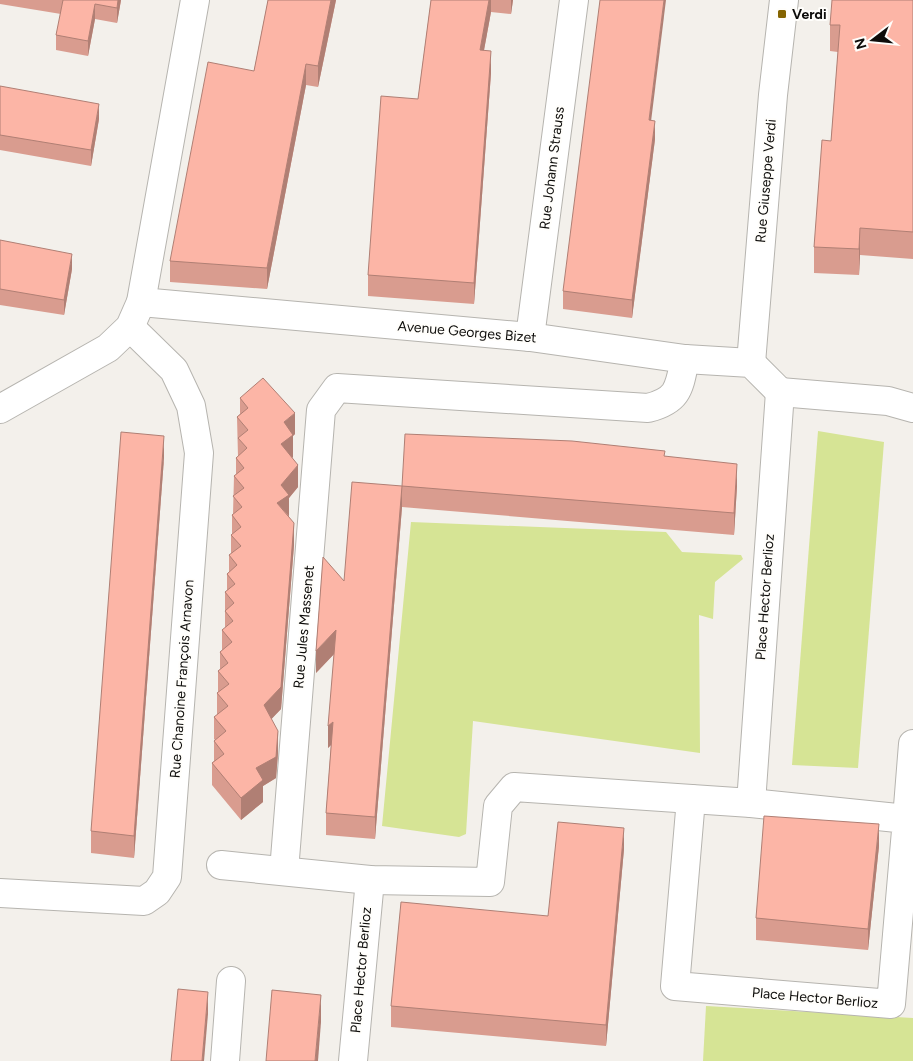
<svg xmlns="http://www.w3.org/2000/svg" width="913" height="1061" font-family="Figtree,sans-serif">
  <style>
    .green { fill: #d6e495 }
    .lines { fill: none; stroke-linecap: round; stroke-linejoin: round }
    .minor-casing { stroke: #b6b4af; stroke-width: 30 }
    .minor { stroke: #fff; stroke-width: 28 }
    .wall { fill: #d99c8f }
    .shaded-wall { fill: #b07f74 }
    .building { fill: #fcb5a6; stroke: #b07f74 }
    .poi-dot { fill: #856400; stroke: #fffefb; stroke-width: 2 }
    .labels { text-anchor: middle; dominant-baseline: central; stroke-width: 4; stroke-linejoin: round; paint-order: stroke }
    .poi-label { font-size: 14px; font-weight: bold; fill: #0e0d0b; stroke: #fffefb; text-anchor: start }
    .street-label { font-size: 14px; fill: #0e0d0b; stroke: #fffefb }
  </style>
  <rect width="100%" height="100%" fill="#f3f0eb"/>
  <g class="green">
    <polygon points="818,431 884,442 858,768 792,765"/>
    <polygon points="411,522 666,532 682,552 741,555 743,559 715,582 713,619 699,615 700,753 473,721 466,834 459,837 382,826"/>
    <polygon points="706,1006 913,1018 913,1061 703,1061"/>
  </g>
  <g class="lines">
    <defs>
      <g id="minor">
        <polyline points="141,302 530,337 685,359 751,363 780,392"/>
        <polyline points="530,337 574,0"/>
        <polyline points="751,363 773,95 784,0"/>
        <polyline points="780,392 888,401 913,408"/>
        <polyline points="0,409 108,348 130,327 141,302 195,0"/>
        <polyline points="691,799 675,986 891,1004 907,819 751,803"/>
        <polyline points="907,819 913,744"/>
        <polyline points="221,865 370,880 490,882 498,806 514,787 751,803 780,392"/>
        <path d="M 284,871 L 321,410 L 337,388 L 648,408 C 679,400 679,388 685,359"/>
        <polyline points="0,893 144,901 157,892 167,877 199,453 191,406 174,370 130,327"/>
        <polyline points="225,1061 231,981"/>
        <polyline points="353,1061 370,880"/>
      </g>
    </defs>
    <use href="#minor" class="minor-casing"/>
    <use href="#minor" class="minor"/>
  </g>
  <g class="wall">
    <polygon points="0,0 121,0 117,23 95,19 88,56 56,50 56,35 61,14 0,4"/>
    <polygon points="268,0 336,0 318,87 306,85 267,289 170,282 170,261 254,71"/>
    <polygon points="431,0 513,0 511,14 491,12 484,50 491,73 474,304 368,296 368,275 418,99"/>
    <polygon points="913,0 913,259 860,255 859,275 814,273 814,247 831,141 838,52 830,51 830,25"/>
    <polygon points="0,86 99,119 91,166 0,150"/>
    <polygon points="651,121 655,139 632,318 563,309 563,291"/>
    <polygon points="0,240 72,269 64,315 0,305"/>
    <polygon points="240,398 295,434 293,436 293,457 292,458 298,487 289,498 289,517 294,545 281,709 271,719 278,753 276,778 263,786 263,802 241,820 212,785 212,763 214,761 214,741 215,740 214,739 214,717 217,715 217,693 218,692 218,671 220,670 220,652 222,650 222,630 225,628 225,592 227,591 227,574 229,572 229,555 231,554 231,535 232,534 232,515 233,514 234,476 236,475 236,458 238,457 237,417 240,414"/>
    <polygon points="665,456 737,486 734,535 402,507 375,839 326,835 326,813 331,745 328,748 334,654 316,673 344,581 402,486"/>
    <polygon points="164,458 134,858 91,853 91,831"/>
    <polygon points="879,846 868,950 756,940 756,918"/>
    <polygon points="624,849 606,1046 391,1027 391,1006 548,916"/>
  </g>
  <g class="shaded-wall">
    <polygon points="118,0 121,0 117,23 117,8"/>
    <polygon points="331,0 336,0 318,87 318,66"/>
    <polygon points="489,0 491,0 491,12 480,72 480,50"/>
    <polygon points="511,0 513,0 511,14"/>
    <polygon points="664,0 666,0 649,138 649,120"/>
    <polygon points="95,4 95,19 88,56 88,41"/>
    <polygon points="491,51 491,73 474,304 474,283"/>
    <polygon points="306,64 306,85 267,289 267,268"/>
    <polygon points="99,104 99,119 91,166 91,150"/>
    <polygon points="655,121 655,139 632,318 632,300"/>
    <polygon points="860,228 860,255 859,275 859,249"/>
    <polygon points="72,254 72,269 64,315 64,300"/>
    <polygon points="295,413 295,434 293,436 293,457 281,466 281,444 284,422"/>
    <polygon points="164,436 164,458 134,858 134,836"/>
    <polygon points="737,464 737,486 734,535 734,513"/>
    <polygon points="298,465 298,487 289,498 289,516 277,503 281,485"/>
    <polygon points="402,486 402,507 375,839 375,817"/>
    <polygon points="294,523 294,545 281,709 264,727 264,705"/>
    <polygon points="336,630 336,652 316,673 316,651"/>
    <polygon points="333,722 333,743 328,748 328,726"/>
    <polygon points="278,731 278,753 276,778 263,786 263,802 241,820 241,798 256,768"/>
    <polygon points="879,824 879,846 868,950 868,929"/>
    <polygon points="624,828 624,849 606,1046 606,1025"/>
    <polygon points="208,992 208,1014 204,1061 202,1061"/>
    <polygon points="321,995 321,1022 318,1061 315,1061"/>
  </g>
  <g class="building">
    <polygon points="63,0 118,0 117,8 95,4 88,41 56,35"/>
    <polygon points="268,0 331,0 318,66 306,64 267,268 170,261 208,62 254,71"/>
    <polygon points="431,0 489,0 480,50 491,51 474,283 368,275 381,96 418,99"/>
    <polygon points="600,0 664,0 649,120 655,121 632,300 563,291"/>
    <polygon points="832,0 913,0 913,232 860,228 859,249 814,247 822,140 831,141 840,25 830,25"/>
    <polygon points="0,86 99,104 91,150 0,135"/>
    <polygon points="0,240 72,254 64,300 0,289"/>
    <polygon points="263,378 295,413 284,422 293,435 281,444 298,465 281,485 289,495 277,503 294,523 281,687 264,705 278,731 276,757 256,768 263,780 241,798 212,763 224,754 214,741 226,731 214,717 228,706 217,693 229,684 218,671 228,663 220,652 232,642 222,630 233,621 225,611 234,603 225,592 235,584 227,574 237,565 229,555 241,546 231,535 241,527 232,515 242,507 233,496 244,488 234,476 244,468 236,458 247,448 238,438 248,430 237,417 248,408 240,398"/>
    <polygon points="121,432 164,436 134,836 91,831"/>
    <polygon points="405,434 572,441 665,451 664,456 737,464 734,513 402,486"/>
    <polygon points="352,482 402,486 375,817 326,813 333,722 328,726 336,630 316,651 323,557 344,581"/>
    <polygon points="764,816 879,824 868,929 756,918"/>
    <polygon points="558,822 624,828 606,1025 391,1006 401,902 548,916"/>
    <polygon points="178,989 208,992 202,1061 171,1061"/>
    <polygon points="272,990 321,995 315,1061 266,1061"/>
  </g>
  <rect class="poi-dot" x="777" y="9" width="10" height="10" rx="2.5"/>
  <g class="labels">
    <g class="poi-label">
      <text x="792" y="14">Verdi</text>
    </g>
    <g class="street-label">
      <text transform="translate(552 168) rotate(-83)">Rue Johann Strauss</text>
      <text transform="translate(766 181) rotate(-85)">Rue Giuseppe Verdi</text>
      <text transform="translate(467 332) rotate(5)">Avenue Georges Bizet</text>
      <text transform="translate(765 597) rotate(-86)">Place Hector Berlioz</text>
      <text transform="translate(304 627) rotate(-85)">Rue Jules Massenet</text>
      <text transform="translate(182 679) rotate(-86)">Rue Chanoine François Arnavon</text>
      <text transform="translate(361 970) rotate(-85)">Place Hector Berlioz</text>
      <text transform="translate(815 998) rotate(5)">Place Hector Berlioz</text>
    </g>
  </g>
  <g transform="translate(873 40) rotate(254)" stroke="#fffefb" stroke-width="4" paint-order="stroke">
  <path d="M0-4L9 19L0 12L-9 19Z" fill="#0e0d0b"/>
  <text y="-8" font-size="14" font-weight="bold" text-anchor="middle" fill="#0e0d0b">N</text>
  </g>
</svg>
